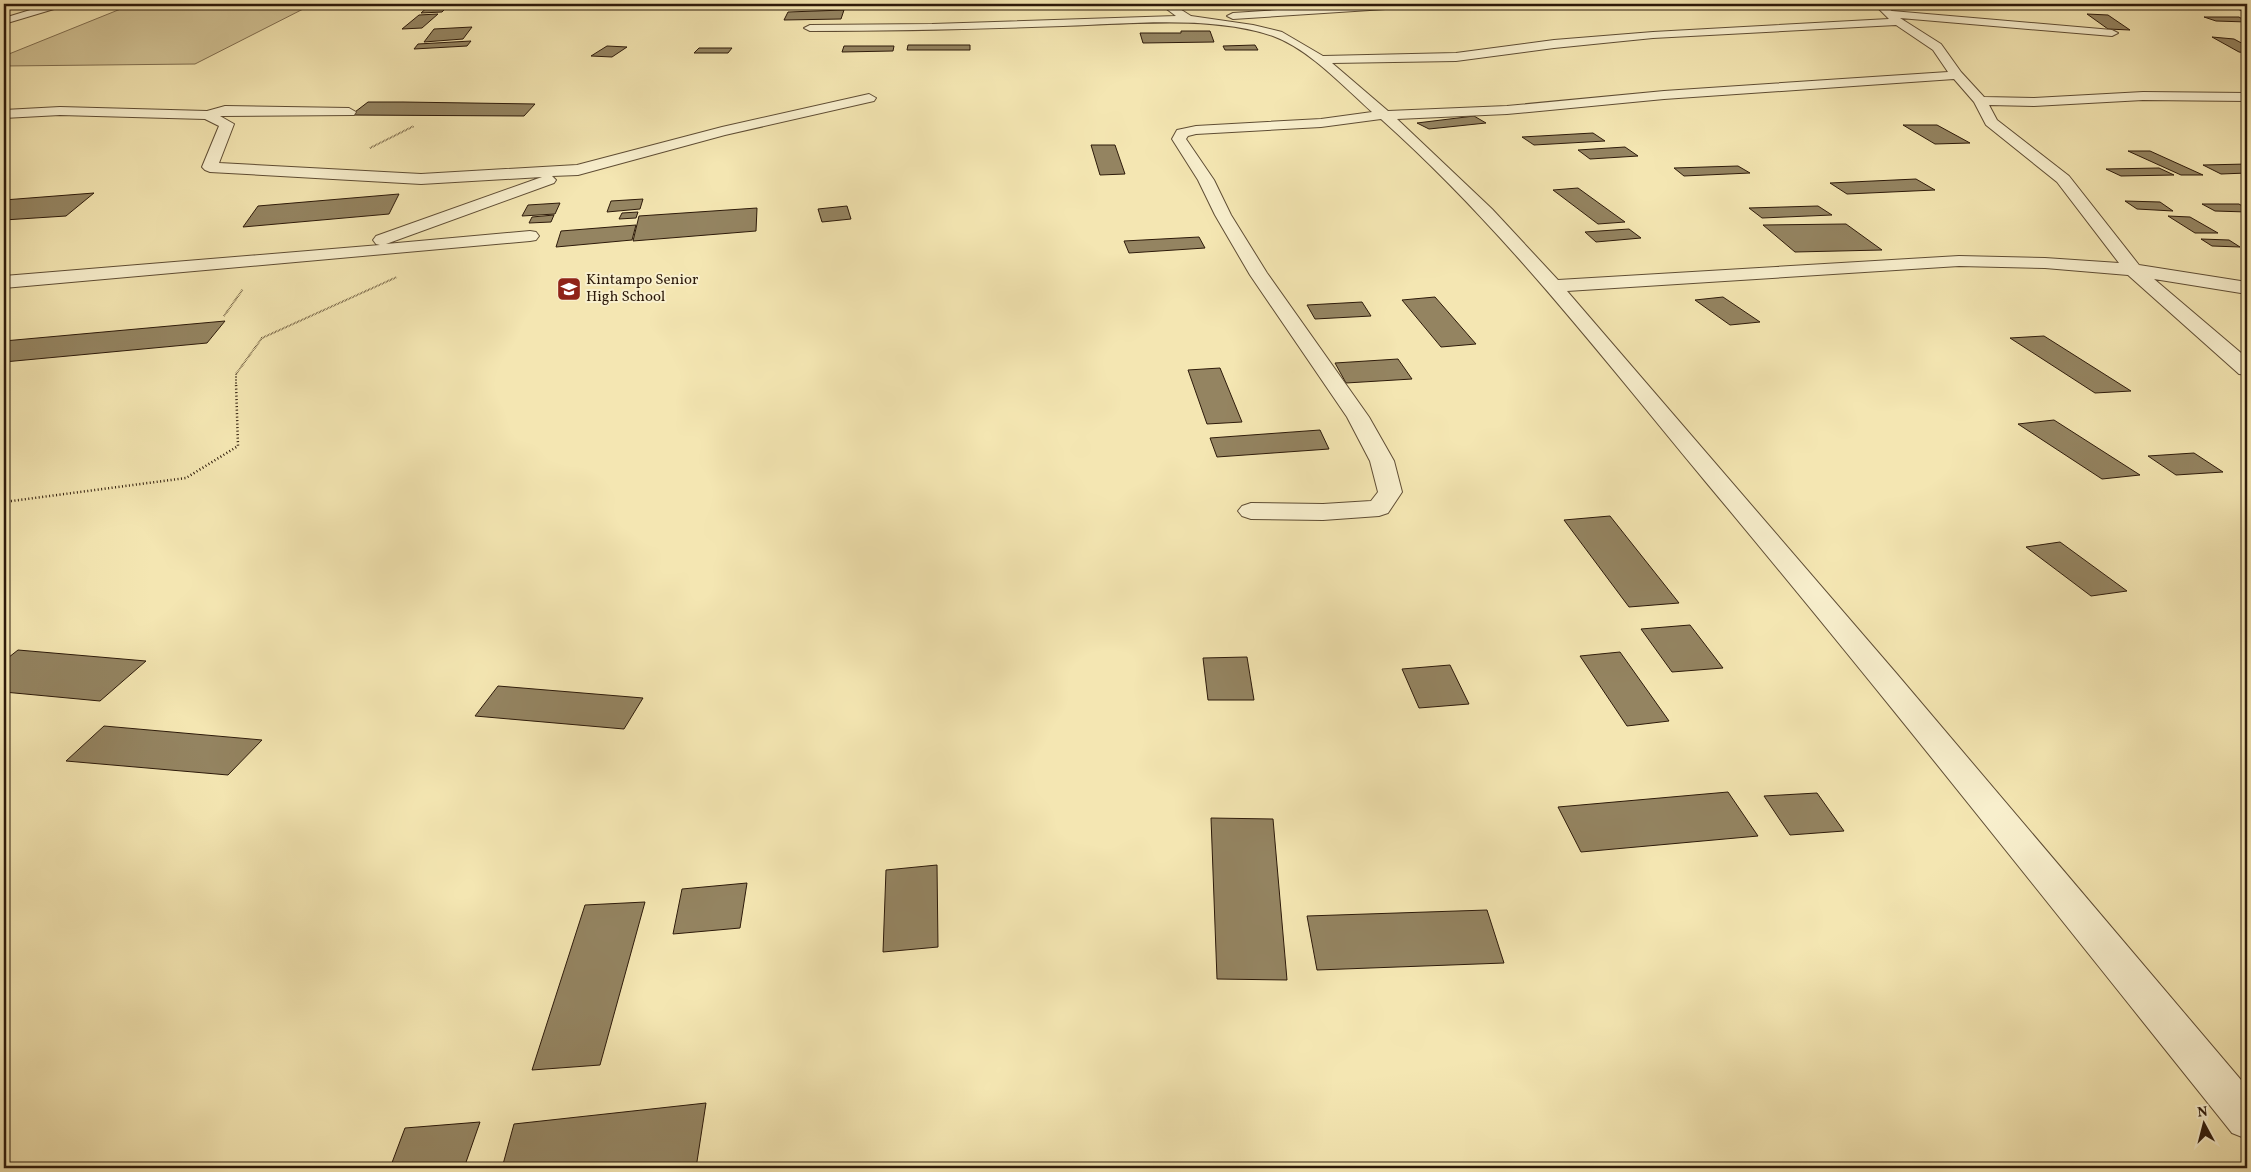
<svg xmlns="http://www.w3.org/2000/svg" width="2251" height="1172" font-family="Vollkorn,serif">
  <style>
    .green { fill: #d2c395; stroke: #806e50 }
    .building { fill: #948461; stroke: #2d1a0a }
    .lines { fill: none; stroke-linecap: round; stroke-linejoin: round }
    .minor-casing { stroke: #5f4d34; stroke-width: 2 }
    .path-far1 { stroke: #2d1a0a; stroke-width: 2; stroke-dasharray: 0.5 1; stroke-linecap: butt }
    .path { stroke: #2d1a0a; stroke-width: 2.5; stroke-dasharray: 1 2.5; stroke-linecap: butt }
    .minor { fill: #f8efcd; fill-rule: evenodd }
    .labels { text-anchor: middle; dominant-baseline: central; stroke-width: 4; stroke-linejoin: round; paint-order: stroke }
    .far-poi-label { font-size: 15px; fill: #2d1a0a; stroke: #f8efcd; text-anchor: start }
  </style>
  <rect width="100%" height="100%" fill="#f4e6b2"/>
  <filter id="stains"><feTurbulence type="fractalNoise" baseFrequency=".004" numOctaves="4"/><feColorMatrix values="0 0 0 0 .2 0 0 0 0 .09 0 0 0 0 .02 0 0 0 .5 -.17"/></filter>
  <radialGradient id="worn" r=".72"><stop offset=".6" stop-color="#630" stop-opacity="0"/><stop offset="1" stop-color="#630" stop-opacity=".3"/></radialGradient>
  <polygon class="green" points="133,4 313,4 195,64 4,66 4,56"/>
  <g class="building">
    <polygon points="431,4 450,4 442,12 421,13"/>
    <polygon points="2226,4 2240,4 2247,7 2247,13"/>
    <polygon points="844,10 841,19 784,20 788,12"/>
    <polygon points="438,14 422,28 402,29 419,15"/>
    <polygon points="2087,14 2108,15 2130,30 2108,29"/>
    <polygon points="2204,17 2239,17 2247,22 2216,21"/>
    <polygon points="472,27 463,39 424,42 434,29"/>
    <polygon points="1181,31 1210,31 1214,42 1143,43 1140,33 1181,33"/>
    <polygon points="2212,37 2234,39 2247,46 2247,53 2239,52"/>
    <polygon points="471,41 467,46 414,49 418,44"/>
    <polygon points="908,45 970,45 970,50 907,50"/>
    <polygon points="1255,45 1258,50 1225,50 1223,46"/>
    <polygon points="607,46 627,47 612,57 591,56"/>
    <polygon points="844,46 894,46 893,51 842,52"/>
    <polygon points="699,48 732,48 728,53 694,53"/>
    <polygon points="368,102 403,102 535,104 524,116 351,115"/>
    <polygon points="1474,116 1486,123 1429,129 1417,123"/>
    <polygon points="1903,125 1937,125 1970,143 1935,144"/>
    <polygon points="1593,133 1605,141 1534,145 1522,137"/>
    <polygon points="1091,145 1115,145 1125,174 1100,175"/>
    <polygon points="1625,147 1638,156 1590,159 1578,150"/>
    <polygon points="2128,151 2150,151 2203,175 2181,175"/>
    <polygon points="2247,164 2247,173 2221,174 2203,165"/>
    <polygon points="1738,166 1750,173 1684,176 1674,168"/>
    <polygon points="2159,168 2174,175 2121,176 2106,169"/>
    <polygon points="1916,179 1935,190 1847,194 1830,183"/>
    <polygon points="1578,188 1625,222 1598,224 1553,190"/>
    <polygon points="94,193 66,216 4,220 4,200"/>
    <polygon points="399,194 389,214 243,227 258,206"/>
    <polygon points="643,199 640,209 607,212 611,201"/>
    <polygon points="2125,201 2160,202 2173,211 2137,209"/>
    <polygon points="560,203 555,214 522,216 528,205"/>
    <polygon points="2202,204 2239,204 2247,209 2247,212 2215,211"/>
    <polygon points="847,206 851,219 822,222 818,209"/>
    <polygon points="1818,206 1832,215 1762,218 1749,208"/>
    <polygon points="757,208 756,231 633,241 639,216"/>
    <polygon points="638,212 636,218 619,219 622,213"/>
    <polygon points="554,215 551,222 529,223 532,217"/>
    <polygon points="2168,216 2190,217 2218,233 2195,233"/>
    <polygon points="1846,224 1882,250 1795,252 1763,225"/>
    <polygon points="636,225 632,240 556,247 561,231"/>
    <polygon points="1629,229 1641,238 1596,242 1585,232"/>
    <polygon points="1199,237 1205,248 1129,253 1124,241"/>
    <polygon points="2201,239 2229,240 2240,247 2212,246"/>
    <polygon points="1435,297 1476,344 1441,347 1402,300"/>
    <polygon points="1723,297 1760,322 1730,325 1695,300"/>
    <polygon points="1362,302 1371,316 1315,319 1307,305"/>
    <polygon points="225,321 207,343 4,362 4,341"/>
    <polygon points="2044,336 2131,391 2095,393 2010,338"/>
    <polygon points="1398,359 1412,379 1346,383 1335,363"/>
    <polygon points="1220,368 1242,422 1207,424 1188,370"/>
    <polygon points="2054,420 2140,475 2102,479 2018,424"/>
    <polygon points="1320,430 1329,449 1217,457 1210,438"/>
    <polygon points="2194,453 2223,472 2176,475 2148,456"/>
    <polygon points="1610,516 1679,603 1629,607 1564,520"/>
    <polygon points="2060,542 2127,591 2091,596 2026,547"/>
    <polygon points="1690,625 1723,668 1672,672 1641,629"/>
    <polygon points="18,650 146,661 100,701 4,692 4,661"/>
    <polygon points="1620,652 1669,721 1627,726 1580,656"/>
    <polygon points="1247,657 1254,700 1208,700 1203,658"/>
    <polygon points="1450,665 1469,704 1419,708 1402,669"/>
    <polygon points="498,686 643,698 624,729 475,716"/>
    <polygon points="104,726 262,740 228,775 66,761"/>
    <polygon points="1728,792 1758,836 1581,852 1558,807"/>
    <polygon points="1817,793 1844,831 1790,835 1764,796"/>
    <polygon points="1211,818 1273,819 1287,980 1217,979"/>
    <polygon points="937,865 938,947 883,952 886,870"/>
    <polygon points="747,883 740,928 673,934 682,889"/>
    <polygon points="645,902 600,1065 532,1070 585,905"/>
    <polygon points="1487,910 1504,963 1317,970 1307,916"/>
    <polygon points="706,1103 696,1168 502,1168 514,1124"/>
    <polygon points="480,1122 464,1168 390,1168 405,1128"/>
  </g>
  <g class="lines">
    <defs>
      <g id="minor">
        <polygon points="50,4 54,5 54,9 4,24 4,18"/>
        <path d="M 1160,4 L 1172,4 L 1191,16 L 1253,25 L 1282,32 L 1323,56 L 1456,53 L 1554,40 L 1653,32 L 1889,19 L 1879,9 L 1884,6 L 1892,11 L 2112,30 L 2118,33 L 2112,36 L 1900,18 L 1941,44 L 1961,72 L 1984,97 L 2034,98 L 2143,92 L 2247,93 L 2247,101 L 2143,100 L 2034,106 L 1989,105 L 1997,120 L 2069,176 L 2139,265 L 2247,282 L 2247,294 L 2154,279 L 2247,358 L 2247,375 L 2239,374 L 2128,275 L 2045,268 L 1959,266 L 1567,291 L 1896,673 L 2247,1087 L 2247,1139 L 2232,1133 C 2057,915 1884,695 1705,481 C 1602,357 1502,227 1381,119 L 1321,127 L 1196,134 L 1188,136 L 1186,139 L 1214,180 L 1231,215 L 1267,273 L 1369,417 L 1394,461 L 1402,492 L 1388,513 L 1379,516 L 1323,520 L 1251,519 L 1242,516 L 1238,511 L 1242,506 L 1251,503 L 1323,504 L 1371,501 L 1378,492 L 1370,461 L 1347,417 L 1250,275 L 1215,215 L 1198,180 L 1172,139 L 1177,130 L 1196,126 L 1321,119 L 1372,112 C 1344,87 1309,49 1273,36 C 1211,15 1128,24 1063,26 C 979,29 894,31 810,31 L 804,28 L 810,25 L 932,24 L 1176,16 ZM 1896,25 L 1933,50 L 1948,72 L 1664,91 L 1507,106 L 1388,111 L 1332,63 L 1456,61 L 1554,48 L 1653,38 ZM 1954,79 L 1974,102 L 1986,125 L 2057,182 L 2119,263 L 2045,258 L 1959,256 L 1558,280 L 1492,209 L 1397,119 L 1507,114 L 1664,99 Z"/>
        <polygon points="1371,4 1421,4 1416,7 1233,19 1227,16 1233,13"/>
        <polygon points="869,94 876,98 874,101 725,135 578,175 552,176 556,180 554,183 386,244 530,231 536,232 539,236 536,240 530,241 4,288 4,276 380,245 376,244 373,240 376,236 542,177 421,184 210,172 205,170 202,167 219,126 205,119 60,115 4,118 4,110 60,107 207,111 225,106 349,108 356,112 354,115 220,116 234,124 219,163 421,174 577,165 722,127"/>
      </g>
    </defs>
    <use href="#minor" class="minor-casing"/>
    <g class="path-far1">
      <polyline points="370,148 414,126"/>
      <polyline points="224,316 243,289"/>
      <polyline points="236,384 236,374 262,338 397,277"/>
    </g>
    <polyline class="path" points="4,502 186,478 238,446 236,383"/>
    <use href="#minor" class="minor"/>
  </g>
  <defs>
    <symbol id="school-square" viewBox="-11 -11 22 22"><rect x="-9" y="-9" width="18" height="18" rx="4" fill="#8f2418" stroke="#f8efcd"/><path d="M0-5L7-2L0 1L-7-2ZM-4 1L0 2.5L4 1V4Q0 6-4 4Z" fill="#fff"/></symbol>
  </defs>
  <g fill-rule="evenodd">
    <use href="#school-square" x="555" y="275" width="28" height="28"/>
  </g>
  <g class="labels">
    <g class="far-poi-label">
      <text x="586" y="280">Kintampo Senior<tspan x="586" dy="17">High School</tspan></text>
    </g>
  </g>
  <rect width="2251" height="1172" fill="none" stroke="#f4e6b2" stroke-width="20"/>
  <rect x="5" y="5" width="2241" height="1162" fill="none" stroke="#2d1a0a" stroke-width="2.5"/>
  <rect x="10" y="10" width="2231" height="1152" fill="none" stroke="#2d1a0a"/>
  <g transform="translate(2204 1124) rotate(353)" stroke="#f8efcd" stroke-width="4" paint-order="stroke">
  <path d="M0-4L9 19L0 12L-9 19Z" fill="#2d1a0a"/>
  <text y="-8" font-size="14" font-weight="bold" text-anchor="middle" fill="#2d1a0a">N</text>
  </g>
  <rect width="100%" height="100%" filter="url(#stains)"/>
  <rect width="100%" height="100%" fill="url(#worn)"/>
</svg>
